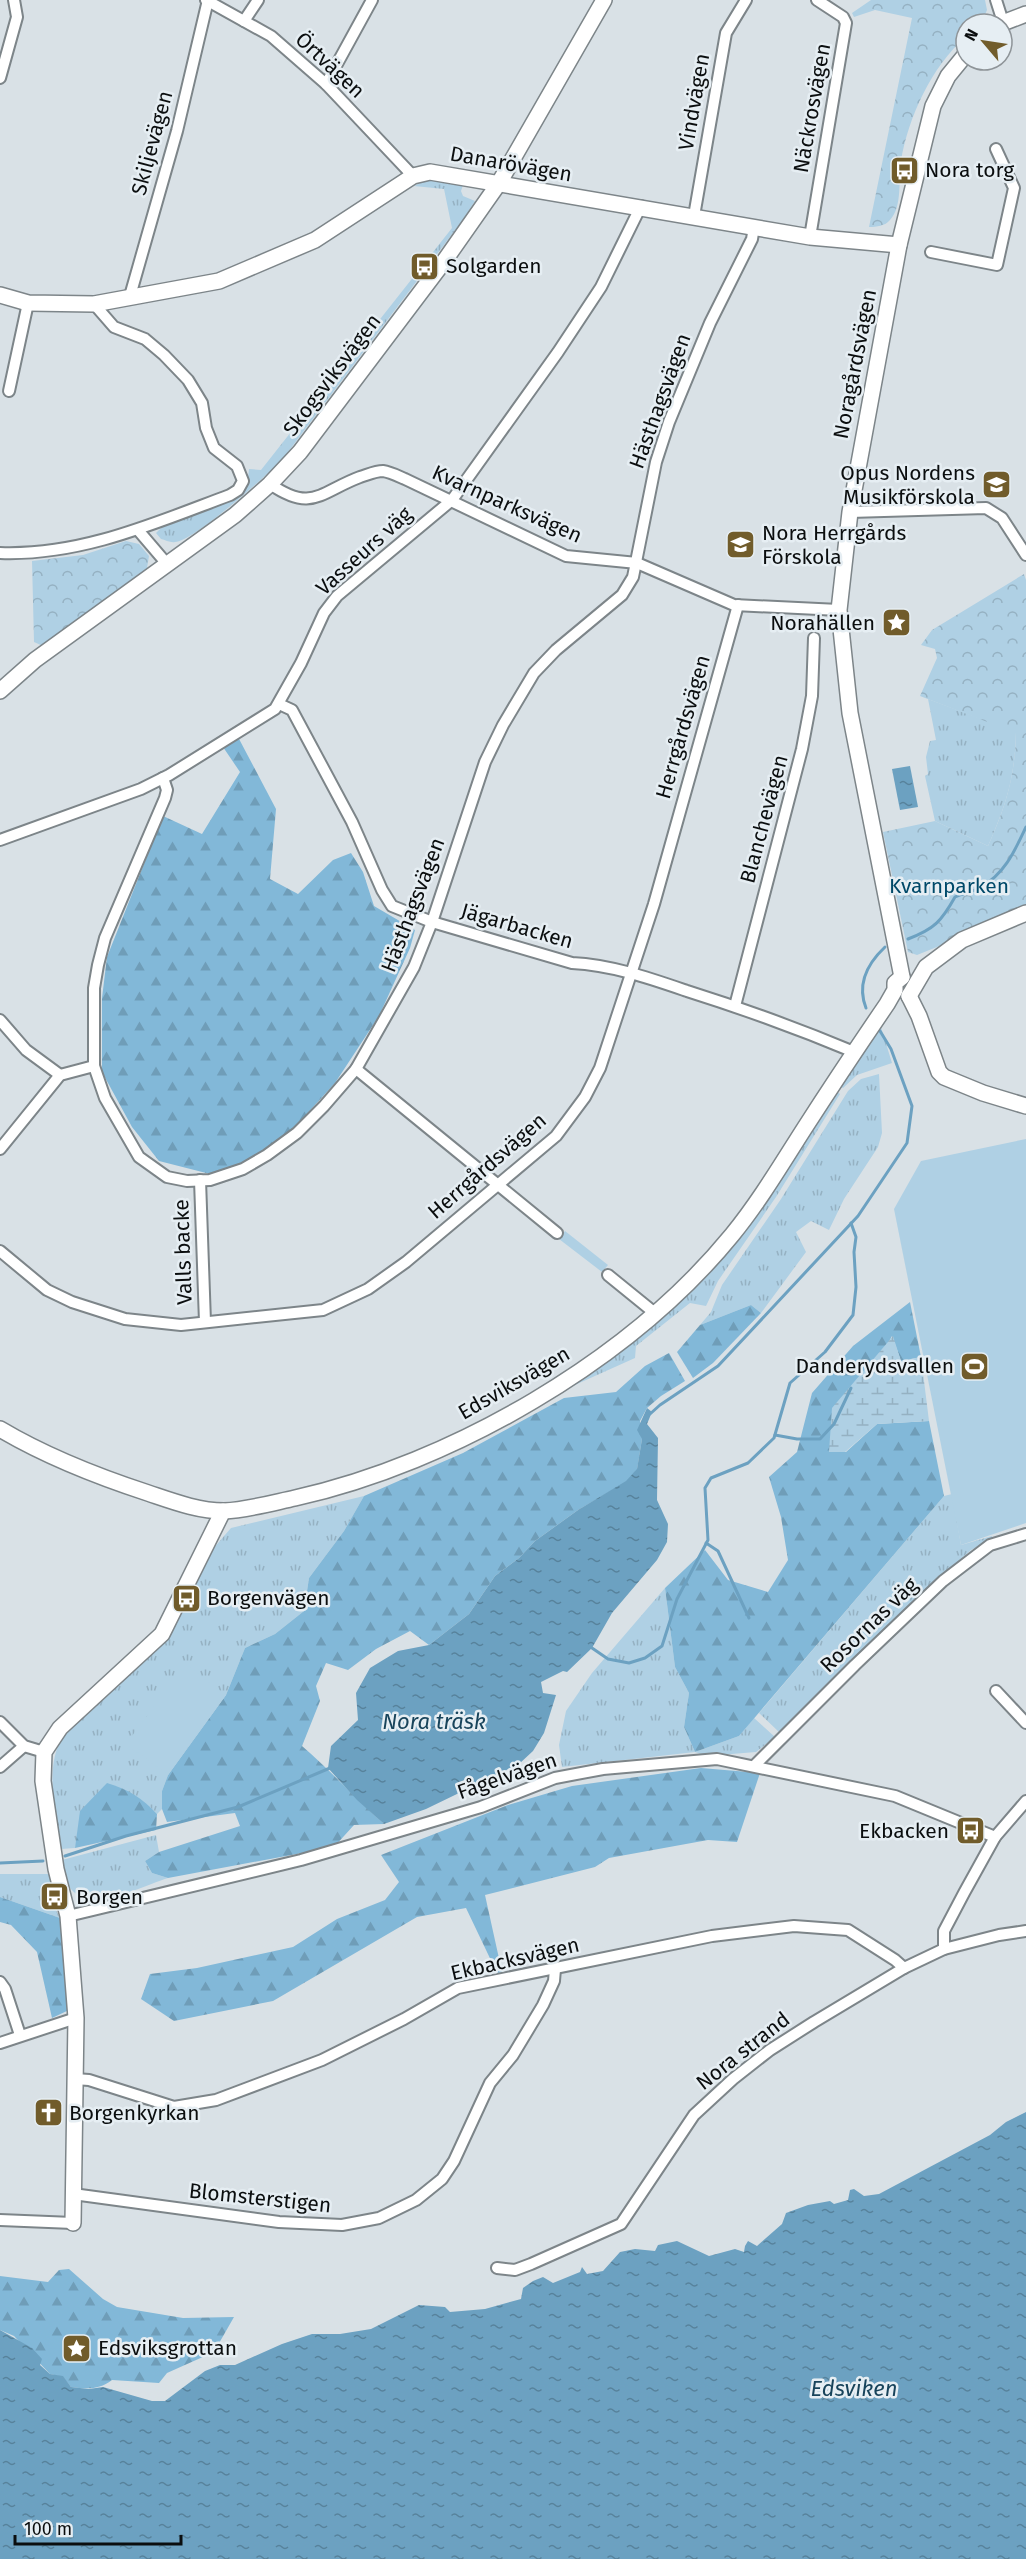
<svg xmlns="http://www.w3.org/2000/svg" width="1026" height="2559" font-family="'Fira Sans',sans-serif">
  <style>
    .grass { fill: url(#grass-tufts) }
    .forest { fill: url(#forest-firs) }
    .wetland { fill: url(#wetland-marsh) }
    .park { fill: url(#park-crowns) }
    .pitch { fill: #afd0e4 }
    .water { fill: url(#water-ripples) }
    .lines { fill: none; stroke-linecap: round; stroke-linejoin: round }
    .stream { stroke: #6ca1c1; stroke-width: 3 }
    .street-casing { stroke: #7d8589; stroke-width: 14 }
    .secondary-casing { stroke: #7d8589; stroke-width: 18 }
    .street { stroke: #fff; stroke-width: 10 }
    .secondary { stroke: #fff; stroke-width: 15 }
    .labels { text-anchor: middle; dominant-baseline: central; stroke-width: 5; stroke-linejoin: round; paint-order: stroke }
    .street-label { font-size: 21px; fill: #0b0e0f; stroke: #e6eef3 }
    .poi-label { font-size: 21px; fill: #0b0e0f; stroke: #e6eef3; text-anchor: start }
    .park-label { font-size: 21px; fill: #004969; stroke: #e6eef3 }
    .water-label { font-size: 22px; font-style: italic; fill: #18445b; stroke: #e6eef3 }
  </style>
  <defs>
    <pattern id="grass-tufts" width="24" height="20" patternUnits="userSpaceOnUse" patternTransform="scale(1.5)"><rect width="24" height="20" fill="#afd0e4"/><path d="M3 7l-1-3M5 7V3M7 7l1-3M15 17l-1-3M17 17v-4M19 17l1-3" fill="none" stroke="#95b1c2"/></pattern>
    <pattern id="forest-firs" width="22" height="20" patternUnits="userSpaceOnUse" patternTransform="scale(1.5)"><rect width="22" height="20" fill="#82b8d8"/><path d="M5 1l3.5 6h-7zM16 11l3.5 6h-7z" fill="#6f9db8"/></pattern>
    <pattern id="wetland-marsh" width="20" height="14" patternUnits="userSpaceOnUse" patternTransform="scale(1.5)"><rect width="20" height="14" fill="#afd0e4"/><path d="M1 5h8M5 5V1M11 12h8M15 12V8" fill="none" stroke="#95b1c2"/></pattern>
    <pattern id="park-crowns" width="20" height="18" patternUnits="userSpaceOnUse" patternTransform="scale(1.5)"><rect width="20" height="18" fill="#afd0e4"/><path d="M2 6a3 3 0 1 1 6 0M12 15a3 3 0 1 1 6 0" fill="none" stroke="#95b1c2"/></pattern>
    <pattern id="water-ripples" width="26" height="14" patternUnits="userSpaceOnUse" patternTransform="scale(1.5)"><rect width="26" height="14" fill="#6ca1c1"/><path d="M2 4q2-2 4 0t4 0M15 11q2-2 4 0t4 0" fill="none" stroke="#57829b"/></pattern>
  </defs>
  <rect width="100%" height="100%" fill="#d9e1e6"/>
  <g class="grass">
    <path d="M 429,179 L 464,182 L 461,191 L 463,196 L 475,201 L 462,221 L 282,460 C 266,476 194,541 175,542 C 171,543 165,540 161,539 L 156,533 L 163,526 L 234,500 C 244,491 248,483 249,469 L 261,470 L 452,228 L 444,189 L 414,186 Z"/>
    <path d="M 928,699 L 1016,732 C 1015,778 1006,805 988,846 L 935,821 L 925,776 L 928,774 L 926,757 L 930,741 L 936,740 Z"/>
    <polygon points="880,1024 892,1063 857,1075 843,1088 839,1086"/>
    <polygon points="879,1074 882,1133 878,1147 844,1199 829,1230 811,1221 796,1232 806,1252 761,1313 751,1305 700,1325 711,1312 722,1285 781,1199 848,1091 861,1079"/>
    <polygon points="835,1090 840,1094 776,1197 718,1281 706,1306 690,1303 636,1346 635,1358 557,1393 735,1242"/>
    <polygon points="565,1231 608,1265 602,1272 559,1239"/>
    <polygon points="952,1494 961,1545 992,1536 992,1539 971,1550 910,1604 780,1733 759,1713 944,1496"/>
    <path d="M 364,1496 L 344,1531 L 309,1578 L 304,1611 L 275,1634 L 245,1648 L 226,1695 L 168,1775 L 162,1791 L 162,1809 L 157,1814 L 150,1807 L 79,1833 L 75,1848 L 61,1849 C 56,1812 43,1767 64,1734 L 176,1623 L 212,1550 L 231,1528 Z"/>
    <polygon points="665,1588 675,1667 689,1693 684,1727 695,1752 739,1736 754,1718 775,1737 756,1752 707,1756 695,1752 562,1767 559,1745 566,1711 592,1673"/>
    <path d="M 156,1835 L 159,1852 L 145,1861 L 152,1873 L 168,1878 C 132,1890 64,1926 62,1860 Z"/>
    <polygon points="0,1874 49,1874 53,1887 52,1902 60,1918 0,1897"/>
  </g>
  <g class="forest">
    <polygon points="238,737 276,809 270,879 298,894 333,860 351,853 363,872 374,906 415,930 410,948 379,1016 335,1083 294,1128 252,1162 214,1175 159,1161 132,1127 102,1072 102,998 107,957 163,816 202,834 240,772 223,747"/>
    <polygon points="910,1302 921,1357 901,1361 892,1336 829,1452 846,1452 877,1424 929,1421 944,1496 739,1736 695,1752 684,1727 689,1693 675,1667 665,1588 705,1550 728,1580 768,1592 788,1560 781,1517 769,1477 797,1452 812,1393 853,1346"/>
    <polygon points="751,1305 761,1313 713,1363 693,1378 677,1352 700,1325"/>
    <path d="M 669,1353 L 685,1381 L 661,1396 L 647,1408 L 640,1421 L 642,1439 L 637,1470 L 626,1482 L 578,1510 L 535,1541 L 519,1558 L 495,1576 L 469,1614 L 429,1645 L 410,1631 L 376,1649 L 348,1670 L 326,1663 L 316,1686 L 320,1701 L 302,1746 C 331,1771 356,1799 384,1824 L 354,1825 L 334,1847 L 168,1878 L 152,1873 L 145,1861 L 159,1852 L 240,1826 L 235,1813 L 167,1822 L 162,1809 L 162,1791 L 168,1775 L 226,1695 L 245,1648 L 275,1634 L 304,1611 L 309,1578 L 344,1531 L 364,1496 L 463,1453 L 564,1398 L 616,1392 L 645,1366 Z"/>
    <polygon points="701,1768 760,1773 737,1842 708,1840 609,1858 595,1867 485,1895 502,1972 497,1973 466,1908 417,1917 273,2001 174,2021 141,1999 150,1974 197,1968 293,1947 337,1919 385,1900 399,1882 381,1855 508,1805 572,1786"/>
    <path d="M 107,1783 C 128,1789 142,1798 157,1814 L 156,1830 L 75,1848 L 80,1811 Z"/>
    <polygon points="0,1897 60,1918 68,1981 69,2010 52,2018 37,1952 11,1925 0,1922"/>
    <path d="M 69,2269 L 103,2299 L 117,2307 L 183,2318 L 234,2317 L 214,2352 L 167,2373 L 159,2383 L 112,2380 C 99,2390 87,2389 71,2387 L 63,2377 L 50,2374 L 14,2336 L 0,2330 L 0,2276 L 48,2282 L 59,2270 Z"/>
  </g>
  <polygon class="wetland" points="893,1336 901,1361 921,1357 929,1421 877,1424 845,1452 829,1452 832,1408"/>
  <g class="park">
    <path d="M 871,0 L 985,0 L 987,10 L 981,24 L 966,24 L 966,37 C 932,65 908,118 901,161 C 898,179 903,206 890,220 C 885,226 877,227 869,227 L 912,18 L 875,10 L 854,17 L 852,13 Z"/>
    <polygon points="126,541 139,544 149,556 147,568 43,646 34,642 32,561 83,555"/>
    <path d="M 1024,574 L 1026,580 L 1026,911 L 917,955 L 908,952 L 883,832 L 935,821 L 988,846 C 1006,806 1015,776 1016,733 L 920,696 L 937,658 L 935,649 L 921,645 L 932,630 Z"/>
  </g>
  <g class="pitch">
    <polygon points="1026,1139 1026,1523 961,1545 894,1209 921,1161"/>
    <polygon points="185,1664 226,1695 168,1775 126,1744"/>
  </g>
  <g class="water">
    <polygon points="910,766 918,807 900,810 892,769"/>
    <polygon points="647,1408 652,1412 647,1424 658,1438 657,1500 668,1524 667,1542 657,1560 612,1613 592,1648 567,1672 563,1671 541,1682 543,1693 556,1695 544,1733 533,1751 519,1764 426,1809 384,1824 357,1800 328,1768 331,1746 358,1720 356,1693 370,1668 398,1651 429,1645 469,1614 495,1576 519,1558 535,1541 578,1510 626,1481 637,1469 642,1439 637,1430"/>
    <polygon points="1026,2112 1026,2559 0,2559 0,2330 32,2348 42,2359 40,2365 50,2374 63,2376 71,2387 89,2389 103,2387 152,2401 165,2401 205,2371 220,2365 235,2365 282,2344 312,2334 340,2334 371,2329 419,2305 445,2307 450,2312 485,2309 521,2299 523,2288 533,2281 543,2277 553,2283 580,2272 582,2267 587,2274 603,2271 620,2252 635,2249 655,2251 658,2245 677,2241 709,2256 735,2249 744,2252 745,2246 748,2241 757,2246 782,2224 786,2213 808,2205 830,2201 834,2204 848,2200 850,2190 854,2189 864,2196 879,2194 990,2135 1006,2122"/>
  </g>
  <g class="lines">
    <g class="stream">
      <path d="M 908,939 C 934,929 941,922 955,897 C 963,893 973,892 981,887 C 1005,874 1015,850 1026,827"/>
      <path d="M 866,1008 C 857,985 867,964 885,947"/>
      <polyline points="650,1414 660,1405 718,1366 858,1216 907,1143 912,1106 891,1049 880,1031"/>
      <polyline points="775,1435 797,1439 820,1439 834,1424 851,1388"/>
      <polyline points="706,1543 718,1551 749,1618"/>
      <polyline points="592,1648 608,1659 629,1663 645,1658 662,1646 677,1599 708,1540 705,1488 711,1478 748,1463 774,1438 790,1383 825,1352 853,1315 856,1287 854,1252 856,1237 851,1223"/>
      <polyline points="65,1856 126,1836 238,1807 330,1768"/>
      <polyline points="0,1863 43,1861"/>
    </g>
    <defs>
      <g id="street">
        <polyline points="206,0 271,36 326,84 413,176"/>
        <polyline points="996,0 1003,22"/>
        <polyline points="244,21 258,0"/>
        <polyline points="0,78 17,17 14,0"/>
        <polyline points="326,84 372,0"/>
        <polyline points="694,216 726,33 746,0"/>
        <polyline points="810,237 846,23 843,17 817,0"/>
        <polyline points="931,252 997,265 1014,188 996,149"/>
        <polyline points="130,296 177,131 208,0"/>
        <polyline points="9,391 28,303"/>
        <path d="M 270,484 C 312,513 320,492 360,477 C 367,475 375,471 383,471 C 390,472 398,476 405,479 L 566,556 L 637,563 L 734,605 L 839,610"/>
        <polyline points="850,512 986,508 1002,518 1026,555"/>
        <polyline points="138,530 167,564"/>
        <path d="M 0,553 C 81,556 155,523 230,495 L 238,490 L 243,481 L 237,466 L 214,448 L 206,428 L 202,403 L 188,380 L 164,355 L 145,339 L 114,327 L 94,304"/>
        <path d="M 279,704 L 292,710 L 352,822 L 382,890 L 392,906 L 432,922 L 572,963 C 612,965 649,978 687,991 C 744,1009 799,1029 854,1052"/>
        <polyline points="163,778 167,790 165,798 105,938 98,965 94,988 94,1066 105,1098 139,1157 167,1177 187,1181 210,1180 243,1169 267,1155 297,1133 324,1106 356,1069 414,967 432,922 485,762 503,725 534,673 556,650 622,595 633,577 656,462 669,422 710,323 752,239 754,227"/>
        <polyline points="0,840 141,789 169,775 275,709 301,663 324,613 337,596 452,500 558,352 601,287 641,206"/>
        <polyline points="735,1006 802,749 812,696 814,638"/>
        <polyline points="0,1020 26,1050 60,1075"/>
        <polyline points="356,1069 557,1233"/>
        <polyline points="0,1149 60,1075 94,1066"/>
        <polyline points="200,1180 205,1322"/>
        <polyline points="0,1251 47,1290 72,1302 125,1319 181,1325 323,1310 368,1289 406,1262 556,1136 585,1097 600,1068 654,904 738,605"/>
        <polyline points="608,1275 656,1314"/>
        <polyline points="996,1691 1026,1723"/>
        <polyline points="0,1722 24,1746 44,1752"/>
        <polyline points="754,1766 855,1665 943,1581 990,1545 1026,1534"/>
        <polyline points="0,1767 24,1746"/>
        <polyline points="68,1916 301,1860 481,1807 555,1778 603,1769 717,1759 895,1796 995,1837"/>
        <polyline points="944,1949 944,1931 964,1893 995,1837 1026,1801"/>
        <polyline points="0,1982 5,1989 20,2035"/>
        <polyline points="0,2043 76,2018"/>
        <polyline points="75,2079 89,2080 174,2107 216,2100 322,2060 404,2019 458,1988 712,1936 794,1926 848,1930 895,1960 904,1968"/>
        <polyline points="73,2194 279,2222 342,2225 379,2218 416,2200 442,2179 454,2161 490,2083 513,2055 543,2005 554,1981 555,1969"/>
        <polyline points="0,2220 73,2223"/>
        <polyline points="497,2268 515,2270 531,2264 621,2224 694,2115 733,2079 770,2050 814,2022 904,1968 944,1949 999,1935 1026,1931"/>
      </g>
      <g id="secondary">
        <polyline points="1000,24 1026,14"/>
        <polyline points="0,295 28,303 94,304 219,281 315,240 413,176 430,172 810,237 899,245"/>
        <polyline points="0,691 35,660 235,515 270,484 300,452 445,260 499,183 604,0"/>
        <polyline points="902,977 850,713 839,610 850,512 899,245 933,106 948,76 966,54"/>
        <polyline points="909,996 919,1016 939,1072 944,1077 983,1093 1026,1106"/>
        <polyline points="909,996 926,967 962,940 1026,913"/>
        <path d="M 0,1429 C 47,1457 96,1476 148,1493 C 172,1501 198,1511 224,1511 C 247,1510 272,1503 295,1498 C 452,1463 629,1361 732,1235 C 759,1202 781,1165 804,1129 C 831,1087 859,1045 887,1004 L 895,990 L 895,983 L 902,977"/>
        <polyline points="73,2223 76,2018 68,1916 56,1869 43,1781 44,1752 60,1728 162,1634 223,1511"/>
      </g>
    </defs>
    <use href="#street" class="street-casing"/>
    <use href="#secondary" class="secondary-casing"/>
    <use href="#street" class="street"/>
    <use href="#secondary" class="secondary"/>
  </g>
  <defs>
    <symbol id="bus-square" viewBox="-11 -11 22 22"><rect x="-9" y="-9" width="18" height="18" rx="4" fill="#715c2b" stroke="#e6eef3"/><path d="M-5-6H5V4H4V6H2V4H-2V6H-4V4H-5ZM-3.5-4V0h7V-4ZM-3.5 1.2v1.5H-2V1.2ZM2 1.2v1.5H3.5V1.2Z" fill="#fff"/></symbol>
    <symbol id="school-square" viewBox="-11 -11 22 22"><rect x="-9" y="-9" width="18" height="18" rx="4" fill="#715c2b" stroke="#e6eef3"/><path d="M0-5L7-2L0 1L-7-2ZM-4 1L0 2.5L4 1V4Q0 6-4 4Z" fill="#fff"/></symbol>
    <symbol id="sight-square" viewBox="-11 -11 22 22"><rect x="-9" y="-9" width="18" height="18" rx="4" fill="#715c2b" stroke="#e6eef3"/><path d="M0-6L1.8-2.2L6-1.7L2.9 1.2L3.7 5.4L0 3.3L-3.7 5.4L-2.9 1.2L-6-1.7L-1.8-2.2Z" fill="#fff"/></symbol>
    <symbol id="stadium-square" viewBox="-11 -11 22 22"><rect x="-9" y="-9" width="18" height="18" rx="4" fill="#715c2b" stroke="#e6eef3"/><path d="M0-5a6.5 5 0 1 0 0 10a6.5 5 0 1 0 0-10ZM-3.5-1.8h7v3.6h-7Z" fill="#fff"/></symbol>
    <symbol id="church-square" viewBox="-11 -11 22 22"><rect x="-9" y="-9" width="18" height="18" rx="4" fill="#715c2b" stroke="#e6eef3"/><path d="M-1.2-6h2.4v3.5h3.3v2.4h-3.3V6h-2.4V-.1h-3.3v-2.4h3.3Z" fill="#fff"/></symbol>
  </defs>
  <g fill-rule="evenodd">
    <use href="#bus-square" x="888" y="154" width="33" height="33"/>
    <use href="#bus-square" x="408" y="250" width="33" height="33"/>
    <use href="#school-square" x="980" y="468" width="33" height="33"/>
    <use href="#school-square" x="724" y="528" width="33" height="33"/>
    <use href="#sight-square" x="880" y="606" width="33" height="33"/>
    <use href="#stadium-square" x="958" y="1350" width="33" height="33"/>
    <use href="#bus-square" x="170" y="1582" width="33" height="33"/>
    <use href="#bus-square" x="954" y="1814" width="33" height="33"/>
    <use href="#bus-square" x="38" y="1880" width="33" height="33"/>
    <use href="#church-square" x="32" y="2096" width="33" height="33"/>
    <use href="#sight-square" x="60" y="2332" width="33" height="33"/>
  </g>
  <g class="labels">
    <g class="street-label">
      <text transform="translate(330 65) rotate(43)">Örtvägen</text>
      <text transform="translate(694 102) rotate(-80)">Vindvägen</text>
      <text transform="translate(812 108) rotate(-80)">Näckrosvägen</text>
      <text transform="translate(152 143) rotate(-75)">Skiljevägen</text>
      <text transform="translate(511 164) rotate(10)">Danarövägen</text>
      <text transform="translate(855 364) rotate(-79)">Noragårdsvägen</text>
      <text transform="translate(332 375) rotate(-53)">Skogsviksvägen</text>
      <text transform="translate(660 401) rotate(-70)">Hästhagsvägen</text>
      <text transform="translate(507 504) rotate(24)">Kvarnparksvägen</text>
      <text transform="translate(364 551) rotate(-42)">Vasseurs väg</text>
      <text transform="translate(683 727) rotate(-74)">Herrgårdsvägen</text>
      <text transform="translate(764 819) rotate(-75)">Blanchevägen</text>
      <text transform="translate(413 905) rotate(-69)">Hästhagsvägen</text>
      <text transform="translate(517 926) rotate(16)">Jägarbacken</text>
      <text transform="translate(487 1166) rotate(-41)">Herrgårdsvägen</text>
      <text transform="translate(183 1252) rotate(-92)">Valls backe</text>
      <text transform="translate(514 1383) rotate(-30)">Edsviksvägen</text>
      <text transform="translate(869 1625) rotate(-44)">Rosornas väg</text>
      <text transform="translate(507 1776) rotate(-19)">Fågelvägen</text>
      <text transform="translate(515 1959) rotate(-13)">Ekbacksvägen</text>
      <text transform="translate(743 2051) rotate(-38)">Nora strand</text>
      <text transform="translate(260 2198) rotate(6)">Blomsterstigen</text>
    </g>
    <g class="poi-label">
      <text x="925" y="170">Nora torg</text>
      <text x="446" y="266">Solgarden</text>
      <text x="975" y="473" text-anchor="end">Opus Nordens<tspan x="975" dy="24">Musikförskola</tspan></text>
      <text x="762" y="533">Nora Herrgårds<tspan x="762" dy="24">Förskola</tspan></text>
      <text x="875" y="623" text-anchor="end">Norahällen</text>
      <text x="954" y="1366" text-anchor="end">Danderydsvallen</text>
      <text x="207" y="1598">Borgenvägen</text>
      <text x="949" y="1831" text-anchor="end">Ekbacken</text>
      <text x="76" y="1897">Borgen</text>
      <text x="69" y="2113">Borgenkyrkan</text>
      <text x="98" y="2348">Edsviksgrottan</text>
    </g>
    <g class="park-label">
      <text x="949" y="886">Kvarnparken</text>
    </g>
    <g class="water-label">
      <text x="434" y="1721">Nora träsk</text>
      <text x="854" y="2388">Edsviken</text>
    </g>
  </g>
  <g transform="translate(984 42) rotate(299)"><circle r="28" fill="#e6eef3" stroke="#8e9498" stroke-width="1.5"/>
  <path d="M0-4.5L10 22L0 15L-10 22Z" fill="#715c2b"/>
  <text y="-9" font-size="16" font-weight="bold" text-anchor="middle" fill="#0b0e0f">N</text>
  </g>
  <path d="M15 2535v9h166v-9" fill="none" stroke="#0b0e0f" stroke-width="3"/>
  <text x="24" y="2535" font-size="18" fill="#0b0e0f" stroke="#e6eef3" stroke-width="4.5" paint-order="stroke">100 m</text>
</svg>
